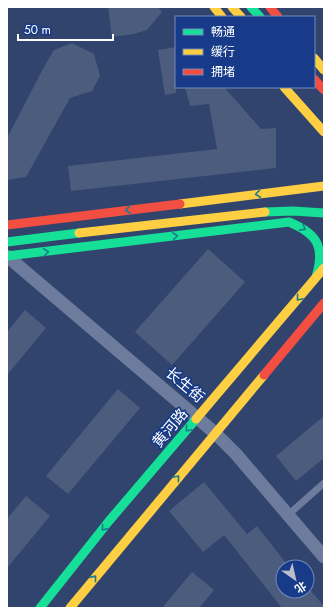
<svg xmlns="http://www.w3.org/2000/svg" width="331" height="615" font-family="Jost,'Noto Sans SC',sans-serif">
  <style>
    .building { fill: #4b5c7d }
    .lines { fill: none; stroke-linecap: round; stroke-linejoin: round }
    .lane { stroke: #6d7b9c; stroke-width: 7 }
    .street { stroke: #6d7b9c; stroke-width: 13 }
    .fast { stroke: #16e098; stroke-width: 9 }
    .slow { stroke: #ffcf43; stroke-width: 9 }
    .jam { stroke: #f24e42; stroke-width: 9 }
    .fast-bridge { stroke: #16e098; stroke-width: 9 }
    .slow-bridge { stroke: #ffcf43; stroke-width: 9 }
    .oneway { stroke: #177d8e }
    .labels { text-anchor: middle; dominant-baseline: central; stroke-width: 3.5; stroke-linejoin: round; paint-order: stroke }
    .street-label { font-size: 15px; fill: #fff; stroke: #173b88 }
  </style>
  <rect width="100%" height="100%" fill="#31446e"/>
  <g class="building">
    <polygon points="108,7 158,7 162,12 147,30 134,34 112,37"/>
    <polygon points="72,43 94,54 100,76 92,91 70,98 26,177 7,180 7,138 45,65 54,50"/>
    <polygon points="176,47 176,93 165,95 158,50"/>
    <polygon points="185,87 224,87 261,129 276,128 276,168 71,191 68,166 217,149 209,104 190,106"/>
    <polygon points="208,249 245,282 172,365 135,332"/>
    <polygon points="25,310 46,328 7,375 7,332"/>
    <polygon points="118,389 140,408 68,494 46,476"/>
    <polygon points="324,416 324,458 296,481 276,456"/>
    <polygon points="204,482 247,534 257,526 289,567 283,567 283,591 311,591 324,606 324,608 282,608 224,535 203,552 169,511"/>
    <polygon points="26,496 50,516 7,568 7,519"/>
    <polygon points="192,572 214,590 199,608 162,608"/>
  </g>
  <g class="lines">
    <polyline class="lane" points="288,515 324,483"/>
    <polyline class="street" points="7,256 215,433 236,454 324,557"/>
    <g class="fast">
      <polyline points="251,7 260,17"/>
      <polyline points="7,242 79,233"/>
      <path d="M 7,256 L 289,222 C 318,234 325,247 316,277"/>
      <polyline points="40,608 109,521 196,419"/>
    </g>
    <g class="slow">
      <polyline points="214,7 222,17"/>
      <polyline points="232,7 241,17"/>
      <polyline points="314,58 324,70"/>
      <polyline points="284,87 324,132"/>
      <polyline points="180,204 324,186"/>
      <polyline points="196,419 324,268"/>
      <polyline points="70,608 264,375"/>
    </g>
    <g class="jam">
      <polyline points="270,7 278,17"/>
      <polyline points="314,79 324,90"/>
      <polyline points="7,225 180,204"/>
      <polyline points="264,375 324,303"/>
    </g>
    <polyline class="fast-bridge" points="265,212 293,211 324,213"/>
    <polyline class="slow-bridge" points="79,233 265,212"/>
  </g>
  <defs><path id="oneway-chevron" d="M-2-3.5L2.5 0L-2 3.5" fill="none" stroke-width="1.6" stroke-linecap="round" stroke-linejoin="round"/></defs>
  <g class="oneway">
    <use href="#oneway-chevron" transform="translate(258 194) rotate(173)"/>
    <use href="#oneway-chevron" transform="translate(128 210) rotate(173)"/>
    <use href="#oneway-chevron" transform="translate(303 228) rotate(29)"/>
    <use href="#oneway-chevron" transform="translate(175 236) rotate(-7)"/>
    <use href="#oneway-chevron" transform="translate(46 252) rotate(-7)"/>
    <use href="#oneway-chevron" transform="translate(299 298) rotate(130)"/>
    <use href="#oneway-chevron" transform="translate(188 429) rotate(130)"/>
    <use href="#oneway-chevron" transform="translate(177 478) rotate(-50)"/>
    <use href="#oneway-chevron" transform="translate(104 528) rotate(129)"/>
    <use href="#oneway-chevron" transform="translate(94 578) rotate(-51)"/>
  </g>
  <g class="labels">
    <g class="street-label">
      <text transform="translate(185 385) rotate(40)">长生街</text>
      <text transform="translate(170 428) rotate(-50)">黄河路</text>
    </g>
  </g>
  <rect width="331" height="615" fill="none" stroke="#ffffff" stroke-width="16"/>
  <rect x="175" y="16" width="140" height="72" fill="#173b88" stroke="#7489b8"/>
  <rect x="183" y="29" width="20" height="6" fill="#16e098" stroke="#7489b8"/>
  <text x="211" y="36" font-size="12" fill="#ffffff">畅通</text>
  <rect x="183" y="49" width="20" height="6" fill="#ffcf43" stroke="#7489b8"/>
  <text x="211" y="56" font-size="12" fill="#ffffff">缓行</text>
  <rect x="183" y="69" width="20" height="6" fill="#f24e42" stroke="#7489b8"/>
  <text x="211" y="76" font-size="12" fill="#ffffff">拥堵</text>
  <g transform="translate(295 579) rotate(146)"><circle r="19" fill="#173b88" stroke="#7489b8"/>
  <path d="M0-3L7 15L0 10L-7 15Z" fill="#b7becc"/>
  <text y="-6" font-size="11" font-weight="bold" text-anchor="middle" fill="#ffffff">北</text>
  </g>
  <path d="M18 34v6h95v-6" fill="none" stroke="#ffffff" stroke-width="2"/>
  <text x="24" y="34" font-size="12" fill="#ffffff" stroke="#173b88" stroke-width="3" paint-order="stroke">50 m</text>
</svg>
